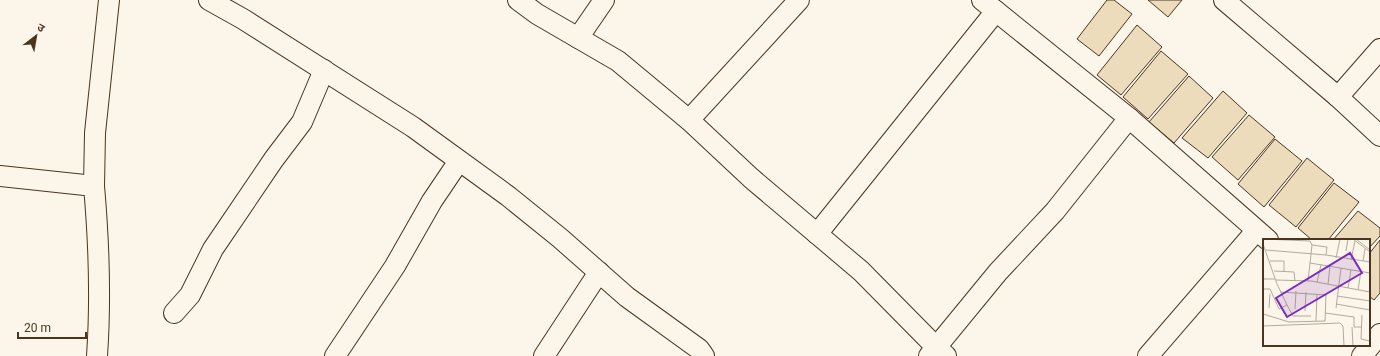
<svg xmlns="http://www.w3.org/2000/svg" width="1380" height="356" font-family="Roboto,'Noto Sans Devanagari',sans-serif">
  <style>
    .building { fill: #ecdcbc; stroke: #4a3520 }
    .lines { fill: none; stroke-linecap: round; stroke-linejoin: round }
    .street-casing { stroke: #4a3520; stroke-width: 22 }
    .street { stroke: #fbf6e9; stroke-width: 20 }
    .inset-road { fill: none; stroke: #b4a999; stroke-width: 1 }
    .view { fill: #7b2cbf; fill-opacity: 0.15; stroke: #7b2cbf; stroke-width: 2 }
    .inset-edge { fill: none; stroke: #4a3520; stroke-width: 2 }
  </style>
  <rect width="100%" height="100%" fill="#fbf6e9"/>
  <g class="building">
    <polygon points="1107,0 1114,0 1132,14 1099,56 1077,39"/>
    <polygon points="1148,0 1182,0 1168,17"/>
    <polygon points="1137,25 1162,47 1121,95 1097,75"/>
    <polygon points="1161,51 1188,74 1148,119 1123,97"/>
    <polygon points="1189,76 1213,98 1174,143 1149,122"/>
    <polygon points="1223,91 1247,113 1208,158 1182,138"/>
    <polygon points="1249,115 1275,137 1238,180 1212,157"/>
    <polygon points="1275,139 1302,161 1264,207 1238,184"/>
    <polygon points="1307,158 1334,180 1296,227 1269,205"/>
    <polygon points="1334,183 1359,202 1328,240 1312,240 1298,228"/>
    <polygon points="1358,211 1380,228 1380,236 1369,248 1369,240 1333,240"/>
    <polygon points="1380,240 1380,293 1374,300 1369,296 1369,254"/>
  </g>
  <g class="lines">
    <defs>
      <g id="street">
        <polyline points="209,0 243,19 413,127 508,196 560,238 627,297 699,349 704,356"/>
        <polyline points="518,0 537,14 618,61 689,120 751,178 861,271 936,347 946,356"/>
        <polyline points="982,0 1129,118 1268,240"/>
        <polyline points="1224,0 1338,97 1380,136"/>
        <polyline points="578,38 604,0"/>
        <polyline points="1338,97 1380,49"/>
        <polyline points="689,120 799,0"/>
        <path d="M 0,176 L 94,186 C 99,243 101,299 97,356"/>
        <polyline points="94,186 95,133 109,0"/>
        <polyline points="817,234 996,11"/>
        <polyline points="174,313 190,295 213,249 274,159 302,122 324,70"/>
        <polyline points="335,356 395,266 432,201 459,161"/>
        <polyline points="544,356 599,272"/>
        <polyline points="929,356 998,272 1055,211 1129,118"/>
        <polyline points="1148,356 1256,231"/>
        <polyline points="1362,356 1380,334"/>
      </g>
    </defs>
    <use href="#street" class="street-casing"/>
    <use href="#street" class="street"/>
  </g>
  <g transform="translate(1263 239)">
    <rect width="107" height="107" fill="#fbf6e9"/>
    <path class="inset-road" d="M 0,0 L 47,2 L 49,6 L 64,8 L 63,16 L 107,23M 90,0 L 107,13M 93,0 L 107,11M 0,5 L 14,45 L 24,66M 3,11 L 63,16M 83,12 L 85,0M 73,19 L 77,0M 88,21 L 92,2M 7,22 L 21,22 L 21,32M 100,22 L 102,10M 47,24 L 107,34M 11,32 L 31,33 L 32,42M 0,37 L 1,40 L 12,40M 13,41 L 48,42 L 107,53M 45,42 L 49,6M 54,43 L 58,26M 65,45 L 67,27M 85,49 L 88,31M 0,50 L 7,50 L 16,70 L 24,66 L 30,77 L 48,77M 95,51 L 98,32M 74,57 L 107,62M 73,65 L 107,71M 6,69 L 7,55M 73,69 L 78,29M 32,70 L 33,52M 42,72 L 43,53M 62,74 L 91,78 L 91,88 L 98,88M 0,75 L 26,83 L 62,82 L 63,56 L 17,53M 99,76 L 98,100 L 107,102M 53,82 L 54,55M 0,87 L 77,84 L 80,87 L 81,107M 89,88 L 90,107"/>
    <path class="view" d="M 87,14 L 99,34 L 24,78 L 13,59 Z"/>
    <rect width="107" height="107" class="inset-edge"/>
  </g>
  <g transform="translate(36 36) rotate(31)" stroke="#fbf6e9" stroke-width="3" paint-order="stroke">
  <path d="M0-3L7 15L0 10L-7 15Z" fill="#4a3520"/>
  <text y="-6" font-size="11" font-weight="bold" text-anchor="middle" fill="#4a3520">उ</text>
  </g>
  <path d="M18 332v6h68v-6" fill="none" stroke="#4a3520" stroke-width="2"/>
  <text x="24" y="332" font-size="12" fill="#4a3520" stroke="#fbf6e9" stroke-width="3" paint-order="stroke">20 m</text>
</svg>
